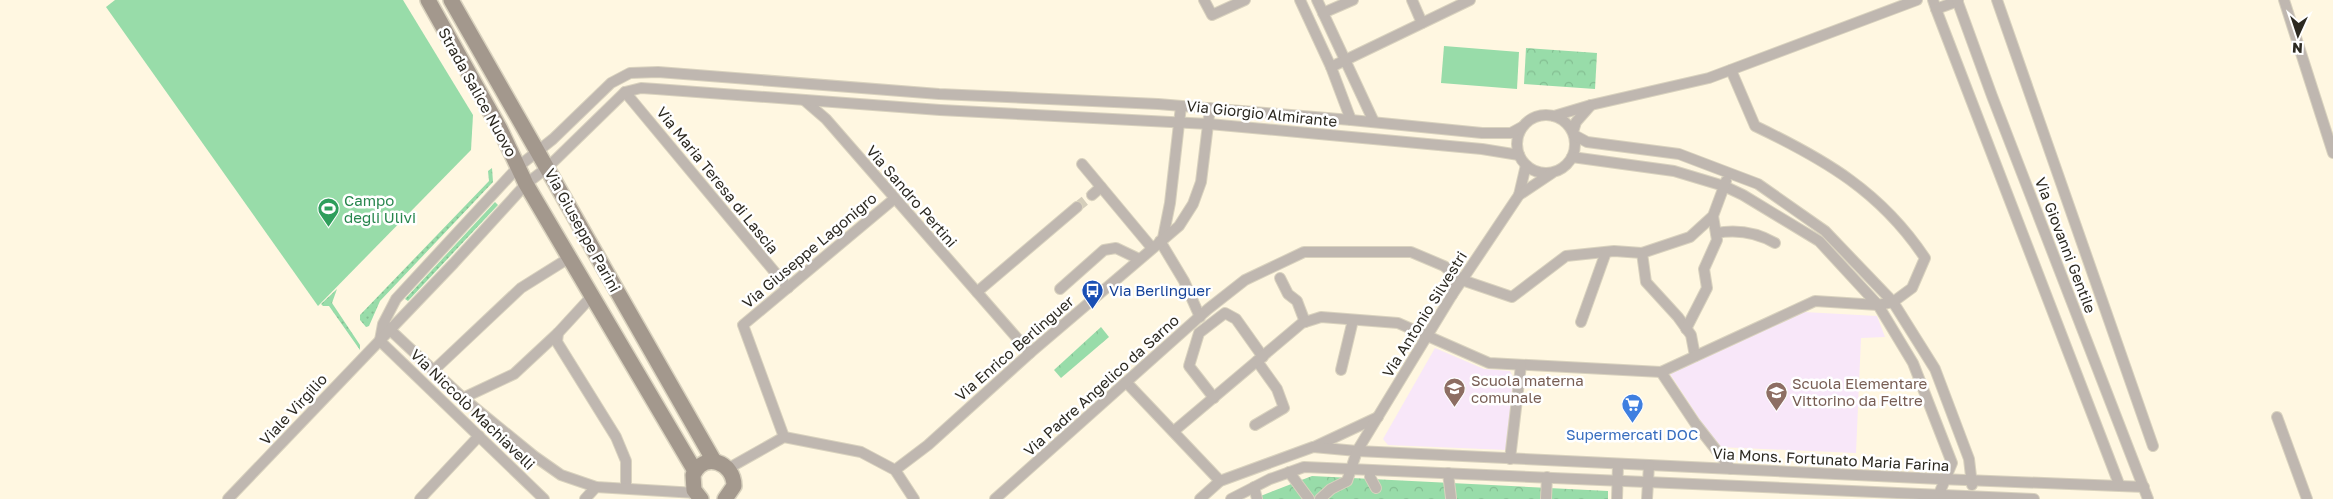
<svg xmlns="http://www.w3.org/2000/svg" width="2333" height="499" font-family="'Golos Text',sans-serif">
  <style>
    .education { fill: #f8e7f9 }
    .grass { fill: url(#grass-dots) }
    .forest { fill: url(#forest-crowns) }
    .pitch { fill: #98dca9 }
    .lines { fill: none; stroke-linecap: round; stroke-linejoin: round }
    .street-tunnel { stroke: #d5cebb; stroke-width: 10; stroke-dasharray: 10 5; stroke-linecap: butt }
    .street-casing { stroke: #d9d2be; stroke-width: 12 }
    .secondary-casing { stroke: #d9d2be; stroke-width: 18 }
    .street { stroke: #bfb7b0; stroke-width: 10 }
    .secondary { stroke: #a3988d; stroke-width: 15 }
    .labels { text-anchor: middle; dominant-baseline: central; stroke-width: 5; stroke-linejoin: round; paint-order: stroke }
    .street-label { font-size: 15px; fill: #2c2921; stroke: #fff }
    .leisure-label { font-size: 15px; fill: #27864d; stroke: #fff; text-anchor: start }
    .transit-label { font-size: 15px; fill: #164399; stroke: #fff; text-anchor: start }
    .education-label { font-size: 15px; fill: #785e54; stroke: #fff; text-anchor: start }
    .shop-label { font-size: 15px; fill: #366cbe; stroke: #fff }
  </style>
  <defs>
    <pattern id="grass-dots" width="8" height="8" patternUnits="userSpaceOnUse" patternTransform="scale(1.25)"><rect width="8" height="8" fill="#98dca9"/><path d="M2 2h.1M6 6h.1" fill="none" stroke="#83bd91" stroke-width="1.8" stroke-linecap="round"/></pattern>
    <pattern id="forest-crowns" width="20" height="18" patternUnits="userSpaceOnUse" patternTransform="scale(1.25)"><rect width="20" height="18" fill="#98dca9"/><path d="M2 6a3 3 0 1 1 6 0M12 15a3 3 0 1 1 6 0" fill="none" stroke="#83bd91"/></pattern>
  </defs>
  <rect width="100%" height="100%" fill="#fff7e1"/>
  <g class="education">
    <polygon points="1804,312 1877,316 1885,337 1861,338 1856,453 1718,447 1670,374"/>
    <polygon points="1435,348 1484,369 1510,371 1513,377 1507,450 1388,445 1383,439"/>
  </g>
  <g class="grass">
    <polygon points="492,168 493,182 380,301 369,326 366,327 360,320 360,315 489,181 488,171"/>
    <polygon points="495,202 498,205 408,301 405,299"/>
    <polygon points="337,289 332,303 360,345 360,350 329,306 323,306 321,304"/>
  </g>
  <g class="forest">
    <polygon points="1526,48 1597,53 1595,89 1524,84"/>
    <polygon points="1101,327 1109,337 1061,378 1054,370"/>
    <polygon points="1312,476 1608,491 1608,499 1253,499"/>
  </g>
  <g class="pitch">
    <polygon points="115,0 403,0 473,115 471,150 318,306 106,7"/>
    <polygon points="1444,46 1519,52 1517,89 1441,83"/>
  </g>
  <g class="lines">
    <polyline class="street-tunnel" points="1077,207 1092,195"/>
    <defs>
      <g id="street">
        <polyline points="1204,0 1212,15 1245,0"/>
        <polyline points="1300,0 1331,67 1351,120"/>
        <polyline points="1317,0 1374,122"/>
        <polyline points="1412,0 1422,23"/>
        <polyline points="1933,0 1936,9 1958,1"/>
        <polyline points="1957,0 1992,96 2148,499"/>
        <polyline points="1997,0 2153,446"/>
        <polyline points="2284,0 2333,153"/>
        <polyline points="1936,9 2119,484"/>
        <polyline points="1323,13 1353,0"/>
        <polyline points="1331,67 1470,0"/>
        <polyline points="625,92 788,288"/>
        <polyline points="804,100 826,119 1030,353"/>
        <circle cx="1546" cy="144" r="29"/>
        <polyline points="1554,116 1591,105 1709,78 1917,0"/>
        <polyline points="1573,132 1576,122 1591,105"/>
        <polyline points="1574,135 1587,142 1679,154 1758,184 1825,231 1893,302 1935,369 1969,459 1972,485"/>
        <polyline points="1572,157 1674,171 1724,186 1743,195 1819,241 1878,305 1913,363 1952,463 1939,494"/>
        <polyline points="1082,164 1152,248"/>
        <polyline points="1092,195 1101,187"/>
        <polyline points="1519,195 1526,165"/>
        <path d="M 1716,233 C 1738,229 1756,232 1775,243"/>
        <polyline points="1163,238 1170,203 1181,106"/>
        <polyline points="1160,241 1184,281 1200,317"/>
        <polyline points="1642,253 1690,237 1713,216 1726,181"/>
        <polyline points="1280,278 1288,294 1297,301 1305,322"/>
        <polyline points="1462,280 1512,297 1566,256 1614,251 1642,253 1646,282 1678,317 1691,335 1695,356"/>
        <polyline points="1060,289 1104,250 1116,248 1139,259"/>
        <polyline points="977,292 1077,207"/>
        <polyline points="592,296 558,333 557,342 616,437 626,461 626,488"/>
        <polyline points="1581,322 1606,252"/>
        <polyline points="386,326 463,398 534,456 561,475 596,487 696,493"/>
        <polyline points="1686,329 1707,288 1704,269 1717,240 1713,216"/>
        <polyline points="380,340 383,324 396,299 519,166 553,139 611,83 630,73 658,72 939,94 1158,104 1351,120 1482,133 1511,133 1522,127"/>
        <polyline points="380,341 544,499"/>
        <polyline points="434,370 521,288 569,258"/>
        <polyline points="1341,370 1353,320"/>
        <polyline points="1661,372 1695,423 1731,469"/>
        <polyline points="1126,382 1220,481"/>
        <polyline points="463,398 514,374 558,333"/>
        <polyline points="1214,398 1189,366 1199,333 1225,313 1236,319 1263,357"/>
        <polyline points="2277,417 2307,499"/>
        <polyline points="1255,425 1284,408 1277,389 1257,361"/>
        <path d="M 1174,431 L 1302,323 L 1321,317 L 1398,323 L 1489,363 L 1661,372 L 1815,301 L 1878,305 L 1893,302 L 1912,288 L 1925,258 C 1881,192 1826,160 1755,126 L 1731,70"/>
        <polyline points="784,437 743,325 894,199"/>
        <polyline points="1314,447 1378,417"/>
        <polyline points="1510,459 1521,365"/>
        <polyline points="729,468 784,437 861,452 895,470 914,499"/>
        <polyline points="895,470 928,445 1030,353 1179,226 1193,204 1201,182 1210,108"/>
        <polyline points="1370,470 1370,477 1376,488"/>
        <polyline points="1289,472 1309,499"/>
        <polyline points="1448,473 1451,498"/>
        <polyline points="1254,487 1257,499"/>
        <polyline points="228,499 454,263 526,184 548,167 625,92 641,88 656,89 940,110 1209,124 1482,149 1519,155"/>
        <polyline points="420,499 479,436"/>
        <polyline points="585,499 596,487"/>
        <polyline points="995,499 1208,309 1245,280 1304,252 1411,252 1444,266 1459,278 1452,295"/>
        <polyline points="1200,499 1220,481 1313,447 1357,451 1940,479 2144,487"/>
        <polyline points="1231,499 1270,479 1304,467 2034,499"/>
        <polyline points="1320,499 1331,489 1347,481 1357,451 1452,295 1519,195 1552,173"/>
        <polyline points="1546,499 1547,477"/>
        <polyline points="1617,499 1618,464"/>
        <polyline points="1647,499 1649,465"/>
      </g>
      <g id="secondary">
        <polyline points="428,0 500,129 526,184 695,471"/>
        <polyline points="451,0 714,461"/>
        <path d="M 701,499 L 694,490 L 693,475 C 704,451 734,462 734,486 L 725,499"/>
      </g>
    </defs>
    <use href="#street" class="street-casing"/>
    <use href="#secondary" class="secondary-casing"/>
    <use href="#street" class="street"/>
    <use href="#secondary" class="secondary"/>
  </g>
  <defs>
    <symbol id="stadium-pin" viewBox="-11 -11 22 30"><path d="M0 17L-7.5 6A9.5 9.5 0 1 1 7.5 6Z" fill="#2e9e5b" stroke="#fff"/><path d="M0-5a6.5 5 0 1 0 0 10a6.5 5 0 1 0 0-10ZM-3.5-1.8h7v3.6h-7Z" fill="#fff"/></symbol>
    <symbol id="bus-pin" viewBox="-11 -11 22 30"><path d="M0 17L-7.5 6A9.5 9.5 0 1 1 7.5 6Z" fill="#1a4fb4" stroke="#fff"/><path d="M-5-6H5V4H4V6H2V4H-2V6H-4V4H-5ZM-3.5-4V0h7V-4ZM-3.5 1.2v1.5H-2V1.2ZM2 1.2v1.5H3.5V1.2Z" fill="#fff"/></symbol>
    <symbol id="school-pin" viewBox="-11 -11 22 30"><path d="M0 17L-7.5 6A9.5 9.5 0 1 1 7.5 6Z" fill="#8d6e63" stroke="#fff"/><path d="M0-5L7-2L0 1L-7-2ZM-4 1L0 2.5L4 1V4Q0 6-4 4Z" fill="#fff"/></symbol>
    <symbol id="supermarket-pin" viewBox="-11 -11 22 30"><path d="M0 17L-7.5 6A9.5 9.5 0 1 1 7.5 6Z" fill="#3f7fe0" stroke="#fff"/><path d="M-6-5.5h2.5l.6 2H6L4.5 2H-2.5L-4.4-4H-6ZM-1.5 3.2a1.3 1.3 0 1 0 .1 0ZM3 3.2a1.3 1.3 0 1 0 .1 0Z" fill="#fff"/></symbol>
  </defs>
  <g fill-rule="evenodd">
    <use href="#stadium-pin" x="316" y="196" width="25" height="34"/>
    <use href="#bus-pin" x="1080" y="278" width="25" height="34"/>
    <use href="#school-pin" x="1442" y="376" width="25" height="34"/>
    <use href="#school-pin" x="1764" y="380" width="25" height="34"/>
    <use href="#supermarket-pin" x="1620" y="392" width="25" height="34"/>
  </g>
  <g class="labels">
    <g class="street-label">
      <text transform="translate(478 92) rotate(61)">Strada Salice Nuovo</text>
      <text transform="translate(1262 113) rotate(6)">Via Giorgio Almirante</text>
      <text transform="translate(718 180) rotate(51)">Via Maria Teresa di Lascia</text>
      <text transform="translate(912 196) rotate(49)">Via Sandro Pertini</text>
      <text transform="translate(583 230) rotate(61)">Via Giuseppe Parini</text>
      <text transform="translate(2066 245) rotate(69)">Via Giovanni Gentile</text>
      <text transform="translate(809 250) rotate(-40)">Via Giuseppe Lagonigro</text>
      <text transform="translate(1424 314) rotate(-58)">Via Antonio Silvestri</text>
      <text transform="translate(1014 348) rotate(-41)">Via Enrico Berlinguer</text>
      <text transform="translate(1101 385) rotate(-42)">Via Padre Angelico da Sarno</text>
      <text transform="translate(293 409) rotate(-47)">Viale Virgilio</text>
      <text transform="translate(473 409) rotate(44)">Via Niccolò Machiavelli</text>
      <text transform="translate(1831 459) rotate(3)">Via Mons. Fortunato Maria Farina</text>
    </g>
    <g class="leisure-label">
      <text x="344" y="200">Campo<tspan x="344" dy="17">degli Ulivi</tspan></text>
    </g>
    <g class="transit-label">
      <text x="1109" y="290">Via Berlinguer</text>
    </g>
    <g class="education-label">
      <text x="1471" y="380">Scuola materna<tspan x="1471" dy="17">comunale</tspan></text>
      <text x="1792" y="383">Scuola Elementare<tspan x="1792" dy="17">Vittorino da Feltre</tspan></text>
    </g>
    <g class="shop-label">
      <text x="1632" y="434">Supermercati DOC</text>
    </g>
  </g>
  <g transform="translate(2298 35) rotate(183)" stroke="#ffffff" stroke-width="4" paint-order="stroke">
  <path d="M0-4L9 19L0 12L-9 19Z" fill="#2c2921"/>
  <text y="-8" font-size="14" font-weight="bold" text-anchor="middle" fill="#2c2921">N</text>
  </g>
</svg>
